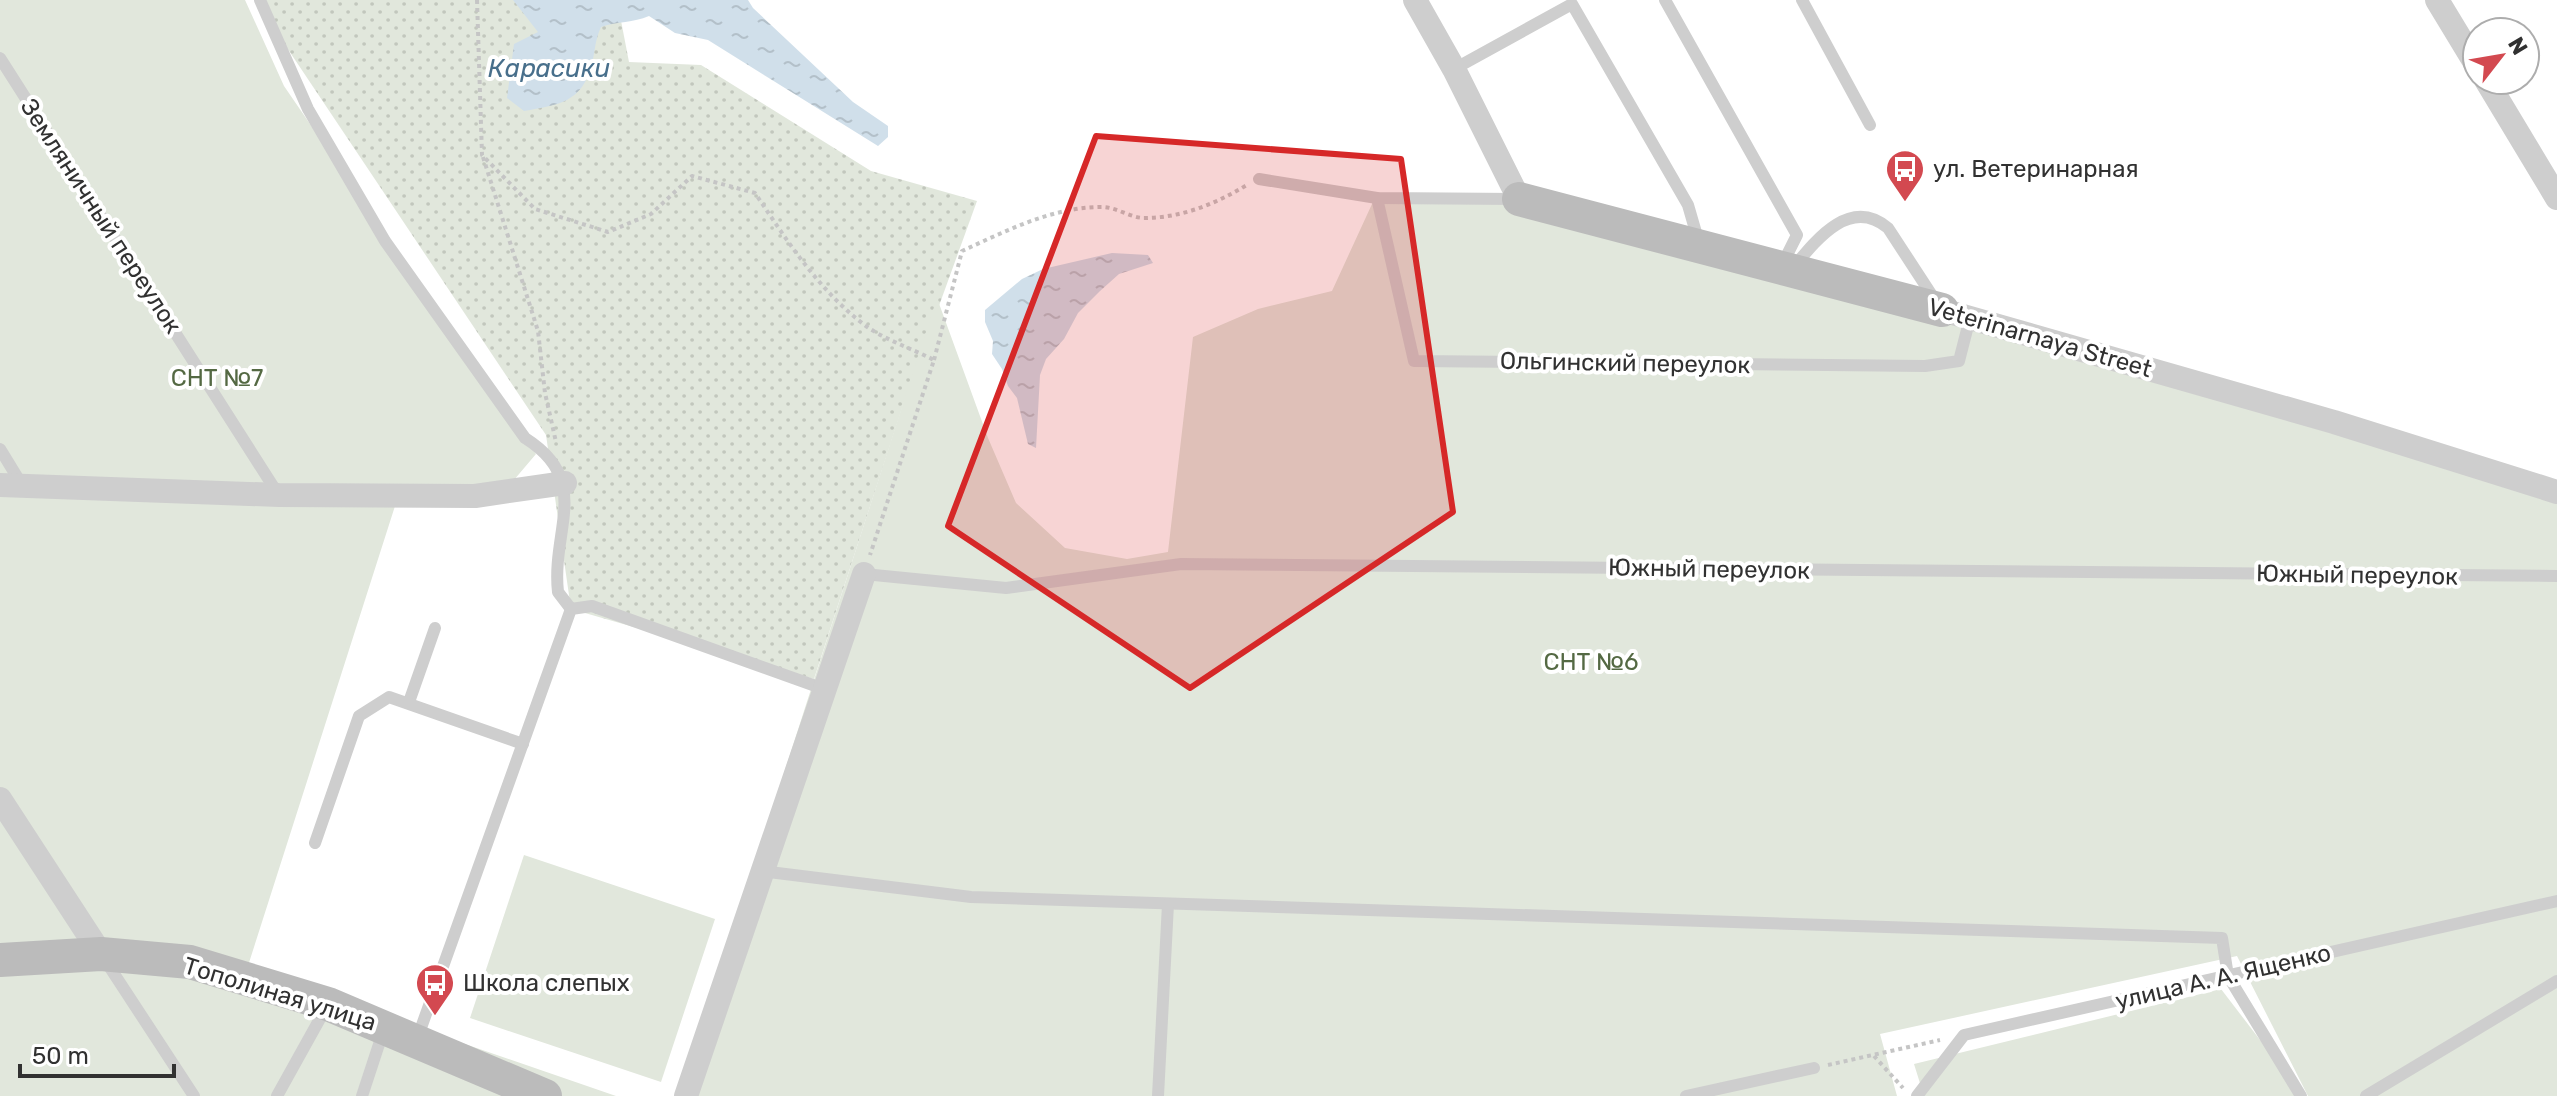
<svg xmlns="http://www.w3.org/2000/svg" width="2557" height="1096" font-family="Rubik,sans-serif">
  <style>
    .grass { fill: url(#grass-dots) }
    .garden { fill: #e1e7dc }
    .water { fill: url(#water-ripples) }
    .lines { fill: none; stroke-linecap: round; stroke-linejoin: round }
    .path { stroke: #c5c5c5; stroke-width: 4; stroke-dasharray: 4 4; stroke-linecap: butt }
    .lane { stroke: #cecece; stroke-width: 12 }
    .street { stroke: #cecece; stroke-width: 24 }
    .secondary { stroke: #bbb; stroke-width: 34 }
    .marked { fill: #d62828; fill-opacity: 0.2; stroke: #d62828; stroke-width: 6; stroke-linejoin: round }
    .labels { text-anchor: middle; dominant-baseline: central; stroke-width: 8; stroke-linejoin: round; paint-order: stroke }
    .poi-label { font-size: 24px; fill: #313131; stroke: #fff; text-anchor: start }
    .street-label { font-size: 24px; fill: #313131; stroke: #fff }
    .park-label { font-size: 24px; fill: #546943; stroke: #fff }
    .water-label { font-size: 26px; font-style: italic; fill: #486f8b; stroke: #fff }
  </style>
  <defs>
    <pattern id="grass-dots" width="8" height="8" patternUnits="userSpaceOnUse" patternTransform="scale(2)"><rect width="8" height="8" fill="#e1e7dc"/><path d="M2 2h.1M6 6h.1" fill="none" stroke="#c2c7bd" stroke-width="1.8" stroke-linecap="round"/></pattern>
    <pattern id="water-ripples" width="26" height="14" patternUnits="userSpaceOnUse" patternTransform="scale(2)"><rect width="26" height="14" fill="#d0dfea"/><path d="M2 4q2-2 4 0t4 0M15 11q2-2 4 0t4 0" fill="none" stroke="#b3c0c9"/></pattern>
  </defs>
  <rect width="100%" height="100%" fill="#fff"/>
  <polygon class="grass" points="255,0 617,0 629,62 701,65 871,171 977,201 903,405 814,679 571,609 546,435"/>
  <g class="garden">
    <polygon points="0,0 245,0 284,86 536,454 502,494 395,506 247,969 616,1096 0,1096"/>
    <polygon points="1522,195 2006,323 2557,503 2557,1096 2308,1096 2237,956 1880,1034 1897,1096 680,1096 937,298 988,438 1016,503 1065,548 1127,559 1168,552 1193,337 1258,309 1332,291 1372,204"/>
    <polygon points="524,855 715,919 661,1082 470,1018"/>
    <polygon points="2221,989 2303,1096 1924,1096 1914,1064"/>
  </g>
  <g class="water">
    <path d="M 513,0 L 748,0 L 753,8 L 853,102 L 888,126 L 888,137 L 878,146 L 708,40 L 675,33 L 649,16 C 633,23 618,21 601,27 C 595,40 595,51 592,64 C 582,103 558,105 524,111 L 507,98 L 514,44 L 538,32 Z"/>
    <polygon points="1112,253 1148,255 1153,263 1119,274 1100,291 1078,313 1064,339 1046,359 1040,375 1036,448 1028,444 1017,398 1008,386 1002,369 992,354 993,341 985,322 985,310 1022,279 1043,269"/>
  </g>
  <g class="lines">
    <g class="path">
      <path d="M 477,0 L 482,155 L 535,209 L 608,232 L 651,214 L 692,176 L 755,193 C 786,239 817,288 862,323 C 882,339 911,348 934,360 L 870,555"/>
      <polyline points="483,157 538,331 545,393 556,442"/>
      <path d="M 934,360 L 962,251 C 1006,231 1052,207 1102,207 C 1116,207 1129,217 1143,218 C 1182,218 1215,204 1247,185"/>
      <polyline points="1874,1056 1903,1088"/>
      <polyline points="1828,1065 1940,1040"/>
    </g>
    <g class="lane">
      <path d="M 260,0 L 308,109 L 385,241 L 525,438 C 593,481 551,529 558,592 L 571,609"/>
      <polyline points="1665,0 1797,235 1782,265"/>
      <polyline points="1802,0 1870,125"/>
      <polyline points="0,58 278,494"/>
      <polyline points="1454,69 1572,4 1688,205 1699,243"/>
      <polyline points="1259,179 1377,198 1518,199"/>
      <polyline points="1377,198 1414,361 1925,366 1959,361 1970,318"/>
      <path d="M 1793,268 C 1816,240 1850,196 1888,228 L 1935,300"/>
      <polyline points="0,449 22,485"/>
      <polyline points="864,574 1006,588 1181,564 2557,576"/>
      <polyline points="409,702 435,628"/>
      <polyline points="315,843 359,716 389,697 523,744"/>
      <polyline points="761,871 971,897 2222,938 2228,976 2301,1096"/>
      <polyline points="105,960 194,1096"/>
      <polyline points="417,1039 571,609 592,606 824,689"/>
      <polyline points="277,1096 327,1006"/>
      <polyline points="362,1096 384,1029"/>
      <polyline points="1158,1096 1168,904"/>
      <polyline points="1686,1096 1814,1068"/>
      <polyline points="1917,1096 1964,1035 2557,901"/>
      <polyline points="2366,1096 2557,981"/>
    </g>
    <g class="street">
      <polyline points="1415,0 1454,69 1519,199"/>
      <polyline points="2437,0 2477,66"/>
      <polyline points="2486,80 2557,198"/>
      <polyline points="1942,310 2334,422 2557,492"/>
      <polyline points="0,485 279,495 475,496 565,483"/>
      <polyline points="0,799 101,954"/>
      <polyline points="686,1096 864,574"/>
    </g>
    <g class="secondary">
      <polyline points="1519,199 1942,310"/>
      <polyline points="0,960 101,954 190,962 328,1004 545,1096"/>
    </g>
  </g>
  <path class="marked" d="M 1096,136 L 1401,159 L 1453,512 L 1190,688 L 948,526 Z"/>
  <defs>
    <symbol id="bus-pin" viewBox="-11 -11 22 30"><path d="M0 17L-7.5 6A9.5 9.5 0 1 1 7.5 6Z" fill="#d34950" stroke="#fff"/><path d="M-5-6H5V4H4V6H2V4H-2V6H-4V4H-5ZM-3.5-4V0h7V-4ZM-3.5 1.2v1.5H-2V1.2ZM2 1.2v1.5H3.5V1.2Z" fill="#fff"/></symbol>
  </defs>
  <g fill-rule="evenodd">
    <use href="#bus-pin" x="1883" y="147" width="44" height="60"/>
    <use href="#bus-pin" x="413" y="961" width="44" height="60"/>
  </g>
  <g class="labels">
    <g class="poi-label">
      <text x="1933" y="169">ул. Ветеринарная</text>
      <text x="463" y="983">Школа слепых</text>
    </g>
    <g class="street-label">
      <text transform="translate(101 216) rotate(57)">Земляничный переулок</text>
      <text transform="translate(2040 338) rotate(16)">Veterinarnaya Street</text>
      <text transform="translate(1625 363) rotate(1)">Ольгинский переулок</text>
      <text transform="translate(1709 569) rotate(1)">Южный переулок</text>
      <text transform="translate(2357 575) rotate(1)">Южный переулок</text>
      <text transform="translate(2223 977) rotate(-13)">улица А. А. Ященко</text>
      <text transform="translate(280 994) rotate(17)">Тополиная улица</text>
    </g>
    <g class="park-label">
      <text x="217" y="378">СНТ №7</text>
      <text x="1591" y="662">СНТ №6</text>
    </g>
    <g class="water-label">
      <text x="549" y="68">Карасики</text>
    </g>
  </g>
  <g transform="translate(2501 56) rotate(59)"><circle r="38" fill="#ffffff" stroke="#adadad" stroke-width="2"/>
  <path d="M0-6L14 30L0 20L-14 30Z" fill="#d34950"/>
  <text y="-12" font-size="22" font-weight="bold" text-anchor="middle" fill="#313131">N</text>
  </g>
  <path d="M20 1064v12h154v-12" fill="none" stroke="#313131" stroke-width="4"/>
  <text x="32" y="1064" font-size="24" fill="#313131" stroke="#ffffff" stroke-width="6" paint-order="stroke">50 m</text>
</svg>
